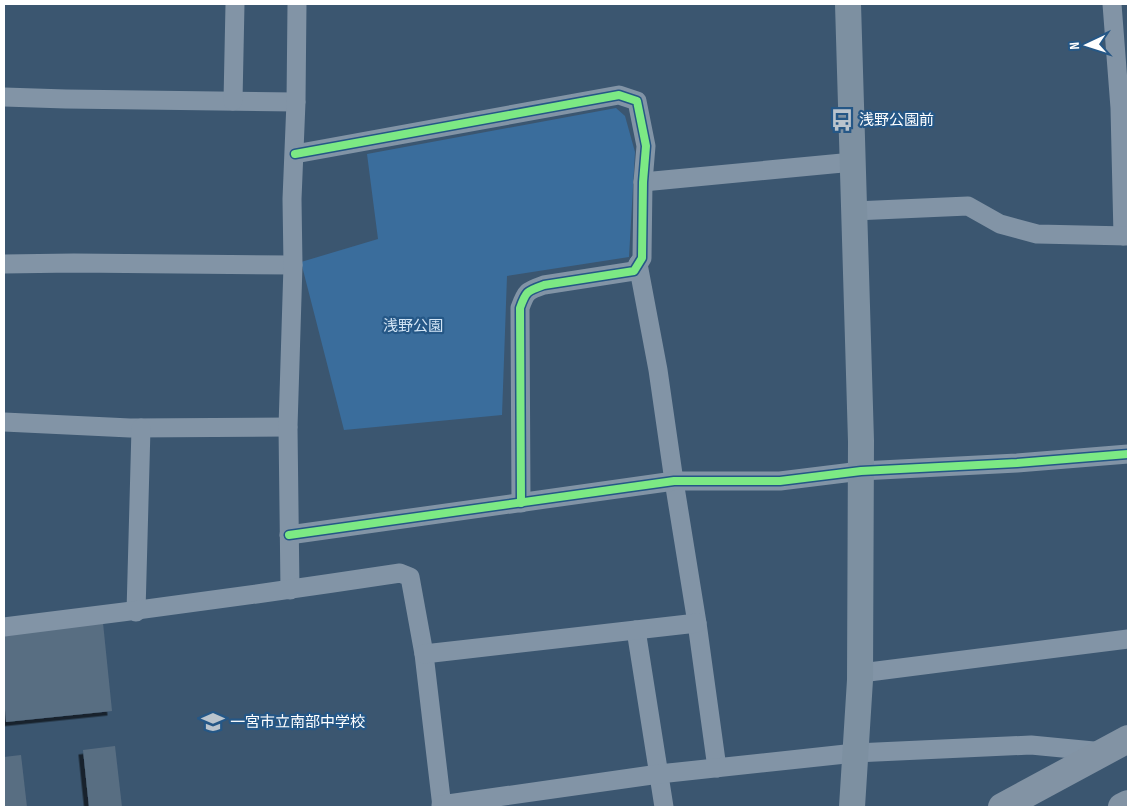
<svg xmlns="http://www.w3.org/2000/svg" width="1132" height="811" font-family="'Sofia Sans Condensed','Noto Sans JP',sans-serif">
  <style>
    .green { fill: #3a6d9c }
    .building { fill: #596e82; filter: url(#shadow) }
    .lines { fill: none; stroke-linecap: round; stroke-linejoin: round }
    .street { stroke: #8294a6; stroke-width: 19 }
    .secondary { stroke: #7d90a1; stroke-width: 26 }
    .highway { stroke: #8293a4; stroke-width: 28 }
    .cycleway-casing { stroke: #255786; stroke-width: 11 }
    .cycleway { stroke: #7ce984; stroke-width: 8 }
    .labels { text-anchor: middle; dominant-baseline: central; stroke-width: 4.5; stroke-linejoin: round; paint-order: stroke }
    .poi-label { font-size: 15px; fill: #fff; stroke: #255786; text-anchor: start }
    .park-label { font-size: 15px; fill: #d4e6f6; stroke: #255786 }
  </style>
  <defs>
    <filter id="shadow"><feDropShadow dx="-4.5" dy="4.5" stdDeviation="0" flood-color="#0009"/></filter>
  </defs>
  <rect width="100%" height="100%" fill="#3b5670"/>
  <polygon class="green" points="616,108 625,116 635,152 629,257 507,276 502,415 344,430 301,262 378,239 367,154"/>
  <g class="building">
    <polygon points="103,623 112,711 6,722 4,696 4,633"/>
    <polygon points="115,746 122,807 89,807 83,750"/>
    <polygon points="21,755 27,807 4,807 4,757"/>
  </g>
  <g class="lines">
    <g class="street">
      <polyline points="1112,4 1120,108 1123,236"/>
      <polyline points="4,97 66,99 296,102"/>
      <polyline points="233,101 235,4"/>
      <path d="M 295,154 L 619,95 L 637,101 L 646,146 L 643,182 L 642,258 L 634,271 L 544,285 C 527,291 526,291 520,308 L 521,503"/>
      <polyline points="643,182 853,162"/>
      <polyline points="854,211 968,206 1000,224 1037,234 1128,236"/>
      <polyline points="4,264 74,263 293,265"/>
      <polyline points="638,264 658,370 674,481 697,623 717,768"/>
      <polyline points="4,422 130,428 288,427"/>
      <polyline points="289,535 674,481 780,481 861,471 1017,463 1128,454"/>
      <polyline points="290,590 288,427 293,265 292,199 296,102 297,4"/>
      <polyline points="136,612 141,428"/>
      <path d="M 4,627 C 136,611 268,593 400,573 L 410,577 L 424,654 L 442,807"/>
      <polyline points="636,630 664,807"/>
      <polyline points="424,654 697,623"/>
      <polyline points="861,673 1128,639"/>
      <polyline points="441,805 659,774 855,753 1031,745 1104,752"/>
    </g>
    <polyline class="secondary" points="848,4 861,441 860,680 852,807"/>
    <g class="highway">
      <polyline points="1002,807 1128,739"/>
      <polyline points="1122,807 1128,804"/>
    </g>
    <defs>
      <g id="cycleway">
        <path d="M 295,154 L 619,95 L 637,101 L 646,146 L 643,182 L 642,258 L 634,271 L 544,285 C 527,291 526,291 520,308 L 521,503"/>
        <polyline points="289,535 674,481 780,481 861,471 1017,463 1128,454"/>
      </g>
    </defs>
    <use href="#cycleway" class="cycleway-casing"/>
    <use href="#cycleway" class="cycleway"/>
  </g>
  <defs>
    <symbol id="bus-bare" viewBox="-9 -9 18 18"><path d="M-5-6H5V4H4V6H2V4H-2V6H-4V4H-5ZM-3.5-4V0h7V-4ZM-3.5 1.2v1.5H-2V1.2ZM2 1.2v1.5H3.5V1.2Z" fill="#bac4cd" stroke="#255786" stroke-width="2.5" paint-order="stroke"/></symbol>
    <symbol id="school-bare" viewBox="-9 -9 18 18"><path d="M0-5L7-2L0 1L-7-2ZM-4 1L0 2.5L4 1V4Q0 6-4 4Z" fill="#bac4cd" stroke="#255786" stroke-width="2.5" paint-order="stroke"/></symbol>
  </defs>
  <g fill-rule="evenodd">
    <use href="#bus-bare" x="826" y="104" width="32" height="32"/>
    <use href="#school-bare" x="197" y="706" width="32" height="32"/>
  </g>
  <g class="labels">
    <g class="poi-label">
      <text x="859" y="120">浅野公園前</text>
      <text x="230" y="722">一宮市立南部中学校</text>
    </g>
    <g class="park-label">
      <text x="413" y="326">浅野公園</text>
    </g>
  </g>
  <rect width="1132" height="811" fill="none" stroke="#ffffff" stroke-width="10"/>
  <g transform="translate(1087 45) rotate(266)" stroke="#255786" stroke-width="4" paint-order="stroke">
  <path d="M0-4L9 19L0 12L-9 19Z" fill="#ffffff"/>
  <text y="-8" font-size="14" font-weight="bold" text-anchor="middle" fill="#ffffff">N</text>
  </g>
</svg>
